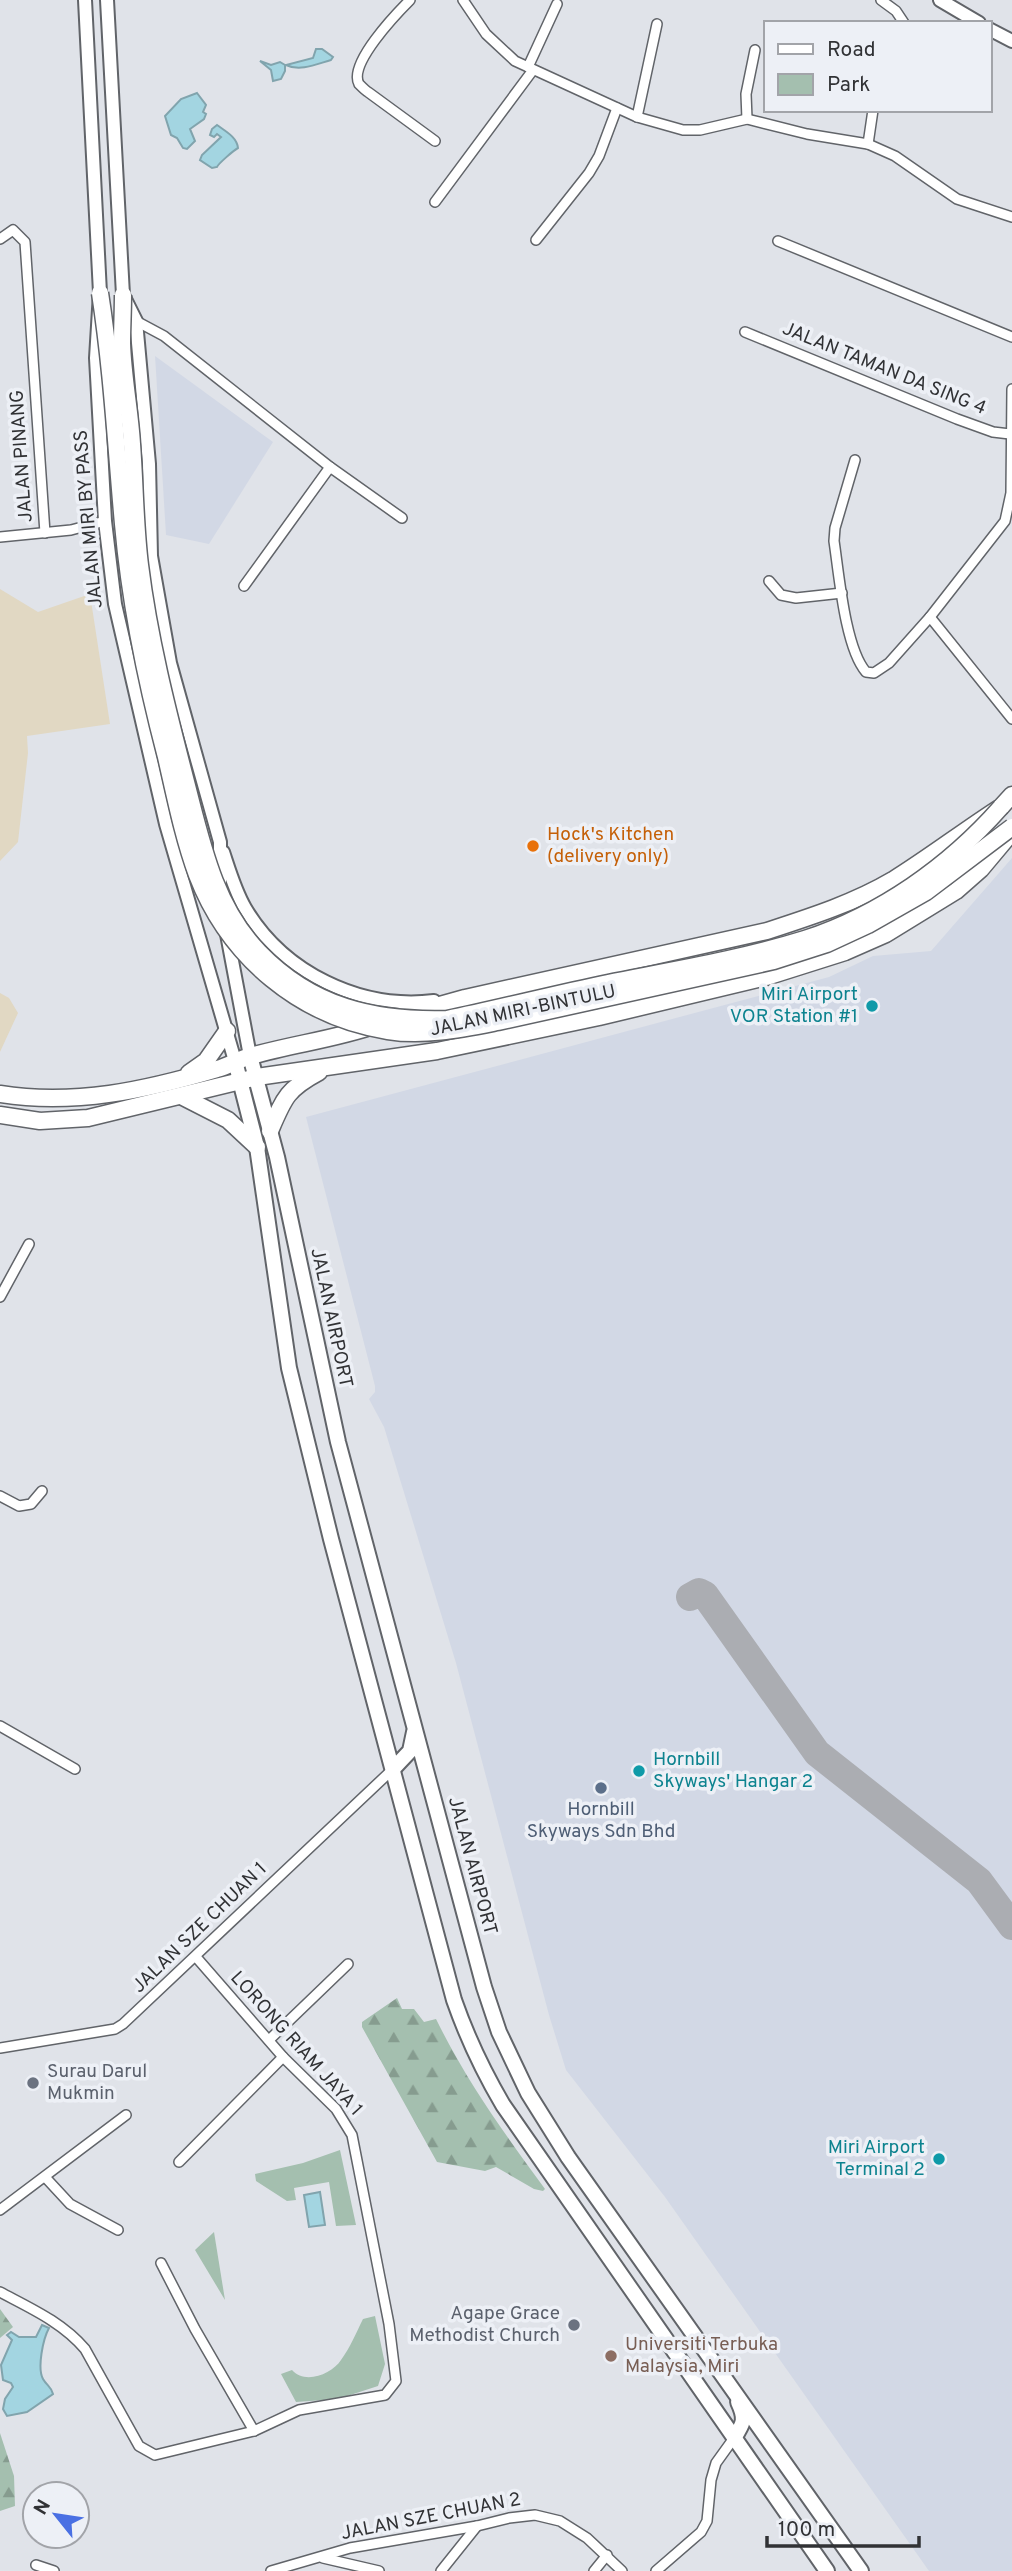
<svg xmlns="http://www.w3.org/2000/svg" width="1012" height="2571" font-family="Overpass,sans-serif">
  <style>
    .commercial { fill: #e1d8c3 }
    .built { fill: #d2d8e5 }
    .forest { fill: url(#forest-firs) }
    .park { fill: #a4bfaf }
    .water { fill: #a3d5e1; stroke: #81a4ad; stroke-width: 2 }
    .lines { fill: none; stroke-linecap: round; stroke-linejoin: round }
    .taxiway { stroke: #abadb2; stroke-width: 28 }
    .street-casing { stroke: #616469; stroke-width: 12 }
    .secondary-casing { stroke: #616469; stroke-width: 16 }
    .primary-casing { stroke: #616469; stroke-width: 18 }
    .highway-casing { stroke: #616469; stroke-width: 19 }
    .street { stroke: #fff; stroke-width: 9 }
    .secondary { stroke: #fff; stroke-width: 12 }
    .primary { stroke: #fff; stroke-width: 14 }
    .highway { stroke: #fff; stroke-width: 16 }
    .highway-bridge-casing { stroke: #616469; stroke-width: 19; stroke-linecap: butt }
    .highway-bridge { stroke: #fff; stroke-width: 16 }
    .food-dot { fill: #e8710a; stroke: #edf0f6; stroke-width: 2.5 }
    .culture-dot { fill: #0f9aa8; stroke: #edf0f6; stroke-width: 2.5 }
    .service-dot { fill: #5c6f8a; stroke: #edf0f6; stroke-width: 2.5 }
    .worship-dot { fill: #6b7280; stroke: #edf0f6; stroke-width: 2.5 }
    .education-dot { fill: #8d6e63; stroke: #edf0f6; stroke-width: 2.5 }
    .labels { text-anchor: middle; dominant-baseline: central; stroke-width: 7; stroke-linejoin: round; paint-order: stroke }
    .street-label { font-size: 19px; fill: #313235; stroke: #edf0f6 }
    .food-label { font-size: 19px; fill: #c56008; stroke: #edf0f6; text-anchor: start }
    .culture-label { font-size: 19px; fill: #0d838f; stroke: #edf0f6; text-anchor: end }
    .service-label { font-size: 19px; fill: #4e5e75; stroke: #edf0f6 }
    .worship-label { font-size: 19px; fill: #5b616d; stroke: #edf0f6; text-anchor: start }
    .education-label { font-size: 19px; fill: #785e54; stroke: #edf0f6; text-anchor: start }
  </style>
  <defs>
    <pattern id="forest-firs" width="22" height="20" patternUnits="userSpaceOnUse" patternTransform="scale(1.75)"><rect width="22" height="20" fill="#a4bfaf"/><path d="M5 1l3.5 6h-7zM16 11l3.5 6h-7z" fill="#869c8f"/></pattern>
  </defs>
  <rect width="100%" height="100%" fill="#e0e3e9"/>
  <g class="commercial">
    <polygon points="0,589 38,612 90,594 110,724 27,736 28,753 18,842 0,861"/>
    <polygon points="0,993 9,998 18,1013 0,1052"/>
  </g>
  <g class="built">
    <polygon points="155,356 273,442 209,544 166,535"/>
    <polygon points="1012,858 1012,2571 929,2571 665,2197 566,2070 549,2015 456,1663 384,1427 369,1399 375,1392 375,1386 306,1117 829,977 873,956 931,951"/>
  </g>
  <g class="forest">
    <path d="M 397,1998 L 402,2009 L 414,2009 L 424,2022 L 436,2019 C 467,2082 504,2133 545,2189 L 543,2191 L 534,2189 L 496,2167 L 485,2171 L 437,2162 L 362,2027 L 362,2022 Z"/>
    <polygon points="0,2309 13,2327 0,2338"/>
    <polygon points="0,2433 14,2476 15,2506 0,2511"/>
  </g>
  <g class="park">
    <polygon points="340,2150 356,2225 336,2226 329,2182 294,2188 296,2200 287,2201 256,2181 255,2174 303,2163"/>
    <polygon points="214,2232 225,2300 195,2250"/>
    <path d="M 375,2316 L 385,2364 L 378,2386 L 338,2399 L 296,2402 L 281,2374 L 292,2370 C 305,2385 332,2374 341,2360 C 350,2348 356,2333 363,2319 Z"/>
  </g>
  <g class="water">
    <path d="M 316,49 L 322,49 L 333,57 L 331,60 C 317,64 300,72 286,65 L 313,58 Z"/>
    <polygon points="260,61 271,65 280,62 285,65 285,71 281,79 273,81 271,70"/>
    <polygon points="197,93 206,105 203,112 206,114 204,119 190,129 195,141 187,149 183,148 177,138 171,135 165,116 181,99"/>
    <path d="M 217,125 C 225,131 237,137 238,148 C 234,150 218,164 217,167 L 212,168 L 200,160 L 202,155 L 221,137 L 217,134 L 214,137 L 210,135 L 212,129 Z"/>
    <polygon points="320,2192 325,2225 309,2227 304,2195"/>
    <path d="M 42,2325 L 49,2328 C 43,2339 37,2368 43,2379 C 47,2386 51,2386 53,2394 L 27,2412 L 7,2416 L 3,2409 L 5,2399 L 13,2387 L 11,2383 L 3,2380 L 1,2365 L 12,2340 L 7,2335 L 11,2332 L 19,2337 L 36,2337 Z"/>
  </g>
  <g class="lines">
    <polyline class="taxiway" points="690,1597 699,1592 705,1595 817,1753 979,1881 1012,1926"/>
    <defs>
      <g id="street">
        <path d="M 410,0 C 396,14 348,64 359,84 C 360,85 366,91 368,92 L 435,141"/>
        <polyline points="463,0 486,34 515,61 637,117 683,130 700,130 747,119 807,134 868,144 895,156 957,199 1012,217"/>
        <polyline points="881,0 896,11 904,23"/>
        <polyline points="528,67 557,4"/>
        <polyline points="637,117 657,24"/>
        <polyline points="747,119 746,94 755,50"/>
        <polyline points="868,144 873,110"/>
        <polyline points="435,202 533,70"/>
        <polyline points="0,239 13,230 25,242 45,533"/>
        <polyline points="536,240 589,173 599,156 617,108"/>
        <polyline points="778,241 1012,337"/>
        <polyline points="136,321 164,336 330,467 402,518"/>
        <polyline points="745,332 957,419 993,432 1010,434"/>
        <path d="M 855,460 L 835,528 L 834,541 C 839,574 845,648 866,672 L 874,673 L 889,663 L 930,617 L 1005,521 L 1011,493 L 1012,389"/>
        <polyline points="0,537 71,530 105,521"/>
        <polyline points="769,581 781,595 796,598 842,593"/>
        <polyline points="244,586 330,467"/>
        <polyline points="930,617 1012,719"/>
        <polyline points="0,1297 29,1244"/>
        <polyline points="0,1496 19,1506 31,1504 42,1491"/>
        <polyline points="0,1726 75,1769"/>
        <polyline points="269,2040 348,1964"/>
        <polyline points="0,2048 115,2029 123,2024 393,1769"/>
        <polyline points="179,2162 283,2057"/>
        <polyline points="45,2177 70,2204 118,2230"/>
        <polyline points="0,2210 126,2115"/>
        <polyline points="161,2263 195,2329 254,2431"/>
        <path d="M 0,2292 C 30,2308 62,2322 85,2349 L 139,2446 L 155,2455 L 254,2431 L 299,2410 L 385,2395 L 396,2381 L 389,2324 L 352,2135 L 336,2109 L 283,2057 L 196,1957"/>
        <polyline points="323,2558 379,2571"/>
        <polyline points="36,2565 54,2571"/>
        <polyline points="271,2571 350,2548 477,2526 509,2518 535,2515 560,2521 587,2538 622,2571"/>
        <polyline points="441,2571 477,2526"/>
        <polyline points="594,2571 607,2555"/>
        <polyline points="656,2571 701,2532 707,2521 711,2480 716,2463 734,2438"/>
      </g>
      <g id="secondary">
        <polyline points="85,0 100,293 96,358 105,521 115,604 166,824 235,1061"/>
        <polyline points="107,0 123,295 136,321 149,464 151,556 170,663 220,842 220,887"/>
        <polyline points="940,0 979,23"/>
        <polyline points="989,29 1012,41"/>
        <path d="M 223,852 C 229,870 235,891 245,908 C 283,972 359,1010 434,1001"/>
        <polyline points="226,929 250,1056"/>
      </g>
      <g id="primary">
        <polyline points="250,1056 277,1157 338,1442 484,1987 499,2032 528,2093 568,2157 861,2571"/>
        <path d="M 235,1061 L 257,1147 L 289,1368 L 331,1539 L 454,2000 C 467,2037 483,2071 503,2105 L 827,2571"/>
        <polyline points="393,1769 410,1751 414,1732"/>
        <path d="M 734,2438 C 744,2423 746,2419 738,2402"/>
      </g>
      <g id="highway">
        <path d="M 397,1017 L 465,998 L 767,931 C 810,917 854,903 893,880 C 930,857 965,830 1001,807 L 1012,795"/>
        <polyline points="189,1073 206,1061 227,1031"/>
        <path d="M 0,1094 C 74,1106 146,1090 217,1069 C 229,1066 239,1059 251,1056 C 293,1044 336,1039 376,1025"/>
        <polyline points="181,1096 228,1120 257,1147"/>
        <polyline points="0,1115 40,1121 88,1118 257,1077 437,1051 599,1017 766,977 845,952 886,934 956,891 981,869 1012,832"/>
        <path d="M 270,1131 C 284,1098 287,1089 319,1072"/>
      </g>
    </defs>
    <use href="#street" class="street-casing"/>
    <use href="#secondary" class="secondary-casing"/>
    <use href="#primary" class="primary-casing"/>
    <use href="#highway" class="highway-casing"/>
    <use href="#street" class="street"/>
    <use href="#secondary" class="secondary"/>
    <use href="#primary" class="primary"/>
    <use href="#highway" class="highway"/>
    <defs>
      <g id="highway-bridge">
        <path d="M 100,293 C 112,370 116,447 123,524 C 130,603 146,681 166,757 C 175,796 183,837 197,875 C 229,958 300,1017 388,1031 C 424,1037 462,1029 498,1022 L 774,961 L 827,944 L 868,925 L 926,892 L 1012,827"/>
        <path d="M 123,295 C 123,311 122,327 122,343 C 123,377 130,410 132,444 C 135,484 135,525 140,565 C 149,638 167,708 185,778 C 201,839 213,905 259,952 C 312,1007 374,1021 447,1019 C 501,1008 554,994 608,983 C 674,970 741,959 805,939 C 881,914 949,866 1001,807"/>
      </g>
    </defs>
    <use href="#highway-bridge" class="highway-bridge-casing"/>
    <use href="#highway-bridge" class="highway-bridge"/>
  </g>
  <circle class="food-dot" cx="533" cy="846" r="7"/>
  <g class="culture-dot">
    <circle cx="872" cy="1006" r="7"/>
    <circle cx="639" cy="1771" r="7"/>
    <circle cx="939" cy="2159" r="7"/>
  </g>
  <circle class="service-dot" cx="601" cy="1788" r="7"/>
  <g class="worship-dot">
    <circle cx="33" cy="2083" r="7"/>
    <circle cx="574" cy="2325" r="7"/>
  </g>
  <circle class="education-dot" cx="611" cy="2356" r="7"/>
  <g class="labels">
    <g class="street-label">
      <text transform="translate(884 369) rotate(22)">JALAN TAMAN DA SING 4</text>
      <text transform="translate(22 456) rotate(-94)">JALAN PINANG</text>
      <text transform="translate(89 519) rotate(-95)">JALAN MIRI BY PASS</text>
      <text transform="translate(523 1011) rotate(-12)">JALAN MIRI-BINTULU</text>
      <text transform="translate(331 1318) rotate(78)">JALAN AIRPORT</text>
      <text transform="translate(472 1866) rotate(75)">JALAN AIRPORT</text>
      <text transform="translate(200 1928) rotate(-44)">JALAN SZE CHUAN 1</text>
      <text transform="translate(296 2044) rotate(48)">LORONG RIAM JAYA 1</text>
      <text transform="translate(431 2517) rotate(-11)">JALAN SZE CHUAN 2</text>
    </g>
    <g class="food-label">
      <text x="547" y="835">Hock's Kitchen<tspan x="547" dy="22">(delivery only)</tspan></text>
    </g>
    <g class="culture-label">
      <text x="858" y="995">Miri Airport<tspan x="858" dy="22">VOR Station #1</tspan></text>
      <text x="653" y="1760" text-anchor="start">Hornbill<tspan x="653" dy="22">Skyways' Hangar 2</tspan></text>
      <text x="925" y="2148">Miri Airport<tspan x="925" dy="22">Terminal 2</tspan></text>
    </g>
    <g class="service-label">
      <text x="601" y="1810">Hornbill<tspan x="601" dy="22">Skyways Sdn Bhd</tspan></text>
    </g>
    <g class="worship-label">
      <text x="47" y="2072">Surau Darul<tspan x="47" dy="22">Mukmin</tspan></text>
      <text x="560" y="2314" text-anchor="end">Agape Grace<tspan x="560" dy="22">Methodist Church</tspan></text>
    </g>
    <g class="education-label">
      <text x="625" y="2345">Universiti Terbuka<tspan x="625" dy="22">Malaysia, Miri</tspan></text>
    </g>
  </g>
  <rect x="764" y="21" width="228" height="91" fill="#edf0f6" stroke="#a2a4a9" stroke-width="2"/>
  <rect x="778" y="44" width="35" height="10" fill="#ffffff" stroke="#a2a4a9" stroke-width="2"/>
  <text x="827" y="56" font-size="21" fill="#313235">Road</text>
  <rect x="778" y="74" width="35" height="21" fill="#a4bfaf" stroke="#a2a4a9" stroke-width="2"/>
  <text x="827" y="91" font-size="21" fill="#313235">Park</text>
  <g transform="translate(56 2515) rotate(300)"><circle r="33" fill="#edf0f6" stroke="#a2a4a9" stroke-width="2"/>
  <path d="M0-5L12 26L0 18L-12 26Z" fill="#4a70e3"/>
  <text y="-10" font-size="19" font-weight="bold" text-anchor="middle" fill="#313235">N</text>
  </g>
  <path d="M767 2536v10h152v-10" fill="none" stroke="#313235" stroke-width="3.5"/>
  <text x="778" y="2536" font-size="21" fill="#313235" stroke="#edf0f6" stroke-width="5" paint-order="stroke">100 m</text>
</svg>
